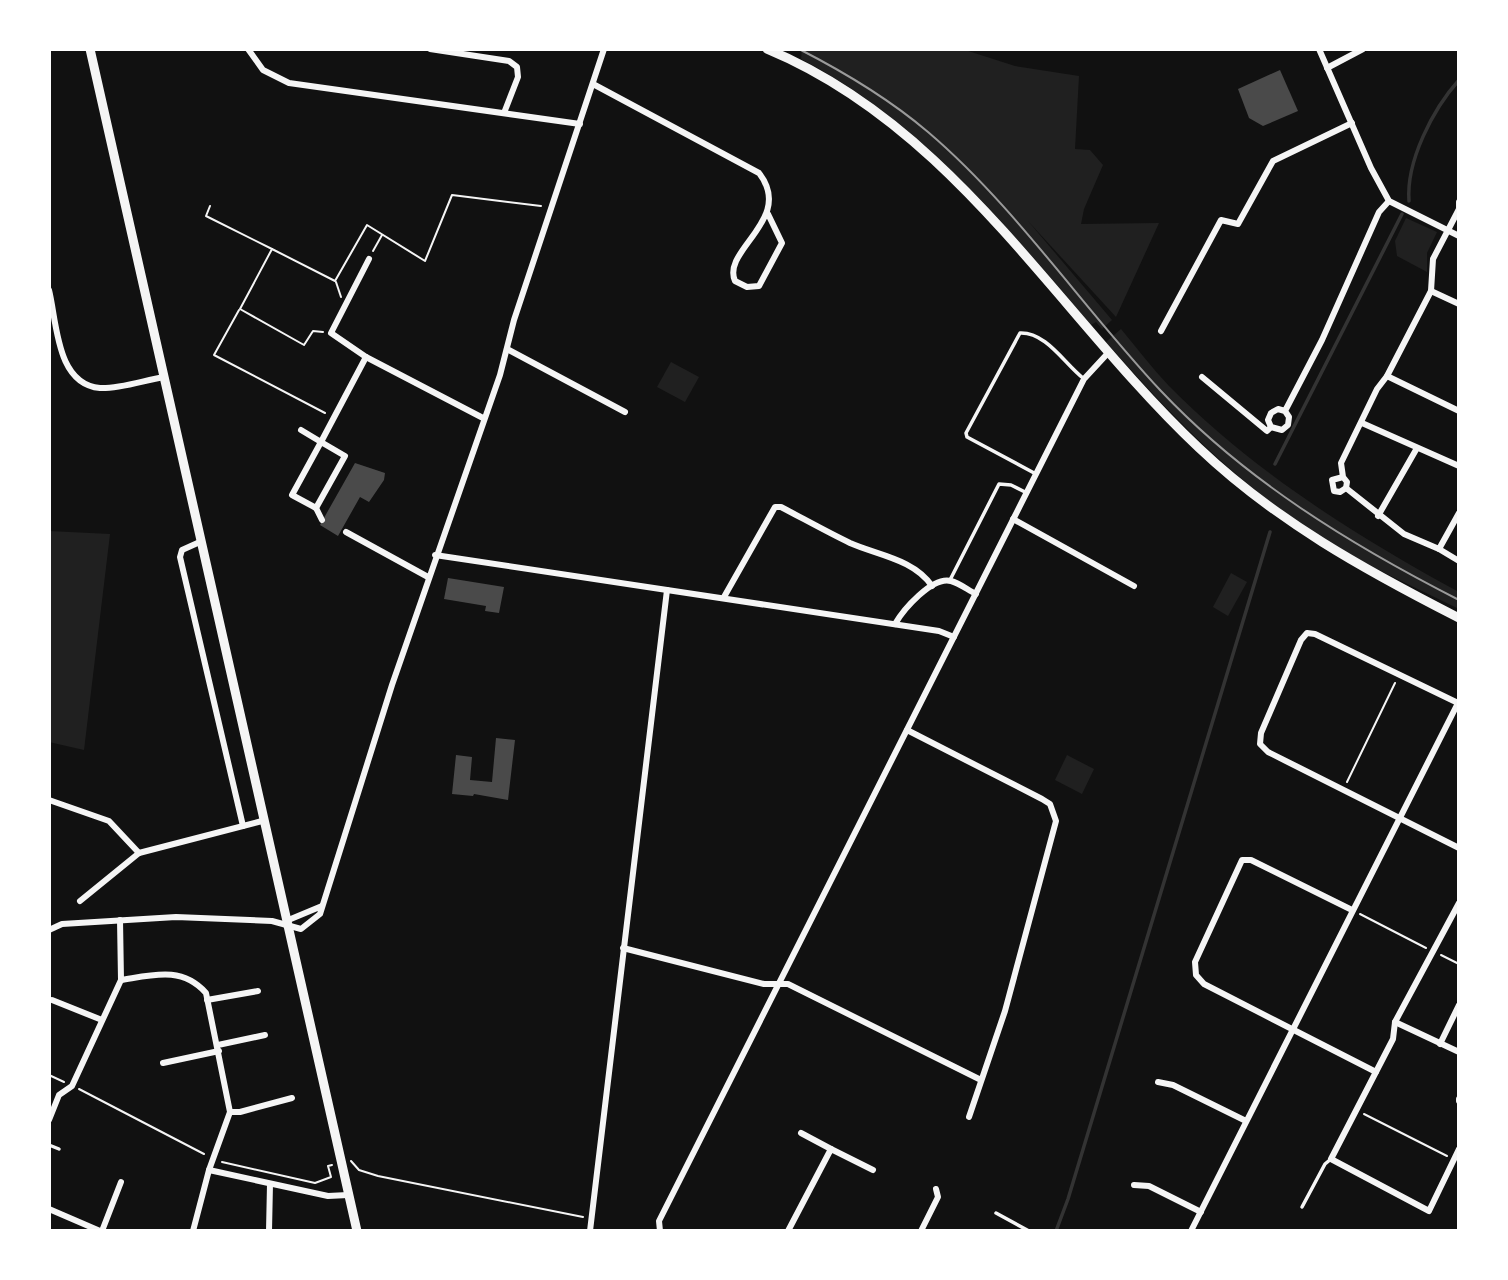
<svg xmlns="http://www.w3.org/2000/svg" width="1508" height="1280" font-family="'Fira Sans Condensed',sans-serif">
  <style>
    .green { fill: #202020 }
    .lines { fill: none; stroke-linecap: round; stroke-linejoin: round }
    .stream { stroke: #333; stroke-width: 3.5 }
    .building { fill: #4a4a4a }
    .path { stroke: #f5f5f5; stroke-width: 2 }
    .service { stroke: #f5f5f5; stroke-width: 3.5 }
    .minor { stroke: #f5f5f5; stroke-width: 6 }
    .secondary { stroke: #f5f5f5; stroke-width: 9 }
    .tram { stroke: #9a9a9a; stroke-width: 2 }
  </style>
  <rect width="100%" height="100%" fill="#111"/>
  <g class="green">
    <path d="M 802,49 L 962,49 L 1015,66 L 1079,76 L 1075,149 L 1090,150 L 1103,165 L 1084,209 L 1081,224 L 1159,223 L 1116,317 L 1028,221 L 1112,320 L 1102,329 L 1096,322 L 1091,325 C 1005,224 921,121 801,59 Z"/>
    <polygon points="1406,218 1437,232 1427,253 1427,272 1397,256 1395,241"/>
    <path d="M 1121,329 C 1137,348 1152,368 1169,386 C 1253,471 1354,535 1459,592 L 1459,609 C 1409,584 1355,561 1309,529 C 1231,478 1167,411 1106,342 Z"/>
    <polygon points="671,362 699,377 685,402 657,387"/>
    <polygon points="49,531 110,534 84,750 49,742"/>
    <polygon points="1231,573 1247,582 1228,616 1213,607"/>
    <polygon points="1067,755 1094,769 1082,794 1055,780"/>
  </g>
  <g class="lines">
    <g class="stream">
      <path d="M 1409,201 C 1406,161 1433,109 1459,80"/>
      <polyline points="1275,464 1402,214"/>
      <polyline points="1056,1231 1068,1199 1270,532"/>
    </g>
  </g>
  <g class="building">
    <polygon points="1280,70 1298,111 1263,126 1249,118 1238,89"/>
    <polygon points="355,463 385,473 384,480 369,502 360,497 338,536 320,525"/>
    <polygon points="448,578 504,587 499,613 485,611 486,606 444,599"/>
    <polygon points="496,738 515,740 508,800 474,794 473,796 452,794 456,755 472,757 470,780 492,782"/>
  </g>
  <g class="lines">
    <g class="path">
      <polyline points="210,206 206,216 272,249 240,309 304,345 313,331 323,332"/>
      <polyline points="272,249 335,281 367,225 425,261 452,195 541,206"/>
      <polyline points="373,251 382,235"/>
      <polyline points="336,282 341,297"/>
      <polyline points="239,310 214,355 325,413"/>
      <polyline points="1347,782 1395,683"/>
      <polyline points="1360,914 1426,948"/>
      <polyline points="1441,955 1459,964"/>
      <polyline points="49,1075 64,1082"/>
      <polyline points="79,1089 204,1154"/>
      <polyline points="1364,1114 1447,1156"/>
      <polyline points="351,1161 359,1170 378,1176 583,1217"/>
      <polyline points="222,1162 315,1183 331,1177 328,1166 332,1165"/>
    </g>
    <g class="service">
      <path d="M 1036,474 L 967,437 L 966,433 L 1020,333 C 1046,332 1064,363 1083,378"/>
      <polyline points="950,580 999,484 1011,485 1027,493"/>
      <polyline points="49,1145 59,1149"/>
      <polyline points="1302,1207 1325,1164 1331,1159"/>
      <polyline points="996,1213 1029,1231"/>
    </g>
    <g class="minor">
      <polyline points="248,49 263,70 289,83 580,124"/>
      <polyline points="430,49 509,61 517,67 518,77 504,113"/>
      <polyline points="1319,49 1371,168 1389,201 1459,236"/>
      <polyline points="1327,68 1363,49"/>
      <path d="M 593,84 L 759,173 C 795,219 721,250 735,281 L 747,287 L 759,286 L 782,243 L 768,214"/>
      <polyline points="369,259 331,333 366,357 483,418"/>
      <path d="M 49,290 C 57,322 56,384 100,388 C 119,389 145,380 164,377"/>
      <polyline points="1431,291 1459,304"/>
      <polyline points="1161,331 1221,220 1238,224 1273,161 1352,123"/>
      <polyline points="507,349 625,412"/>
      <polyline points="1387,376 1459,411"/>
      <polyline points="1202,377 1267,431 1271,427"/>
      <polyline points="1285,411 1289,417 1288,425 1282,430 1271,427 1268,420 1271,413 1278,409 1285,411 1322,340 1379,212 1389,201"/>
      <polyline points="1362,423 1459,466"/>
      <polyline points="301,430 321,442 366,357"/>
      <polygon points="321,442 345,456 316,508 292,495"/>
      <polyline points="1343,477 1347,482 1346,488 1340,492 1334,491 1332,480 1343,477 1341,463 1377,389 1387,376 1431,291 1433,259 1459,209 1459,202"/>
      <polyline points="1346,488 1404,534 1439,549 1459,513"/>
      <polyline points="316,508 322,520"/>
      <polyline points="1378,516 1417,448"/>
      <polyline points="1013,519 1134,586"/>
      <polyline points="346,532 428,577"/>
      <polyline points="202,541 182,550 180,557 243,826"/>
      <polyline points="1439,549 1459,561"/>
      <polyline points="435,555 939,631 954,637"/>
      <path d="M 724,597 L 775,507 L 781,507 C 804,519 827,532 850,543 C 877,555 914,559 932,586"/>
      <path d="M 895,624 C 903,610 932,576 951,581 C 959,583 968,590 976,594"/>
      <polyline points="1458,703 1315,634 1307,633 1301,640 1261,733 1260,744 1268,752 1459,848"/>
      <polyline points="907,730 1042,799 1050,804 1056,821 1005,1011 969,1117"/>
      <polyline points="49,800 109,821 139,853"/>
      <polyline points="80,901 139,853 262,821"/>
      <polyline points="1459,903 1395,1022 1393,1039 1331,1159 1429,1211 1459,1149"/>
      <polyline points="1352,910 1251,860 1242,860 1195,962 1196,975 1204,984 1376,1072"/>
      <polyline points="286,921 322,906"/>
      <polyline points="49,930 62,924 176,917 272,921 301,929 320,914 392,685 500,375 514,320 604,49"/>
      <polyline points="623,948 764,984 788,984 981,1080"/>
      <path d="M 121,980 C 153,975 182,966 206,993 L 230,1112 L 209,1170 L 193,1231"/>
      <polyline points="52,1000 102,1020"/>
      <polyline points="207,1000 258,991"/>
      <polyline points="1395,1022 1459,1052"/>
      <polyline points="1440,1044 1459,1005"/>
      <polyline points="218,1045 265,1035"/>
      <polyline points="163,1063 219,1051"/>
      <polyline points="1158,1082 1173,1085 1246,1121"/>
      <polyline points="1459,1099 1459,1101"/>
      <polyline points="230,1112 240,1112 292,1098"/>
      <polyline points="49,1120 59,1095 72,1086 121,980 120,920"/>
      <polyline points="801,1133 831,1149"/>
      <polyline points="209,1170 328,1196 348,1195"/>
      <polyline points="1134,1185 1149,1186 1201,1212"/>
      <polyline points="49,1209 100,1231"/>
      <polyline points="102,1231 121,1182"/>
      <polyline points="269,1231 270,1184"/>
      <polyline points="590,1231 667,590"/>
      <polyline points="660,1231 659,1221 1084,379 1108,353"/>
      <polyline points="788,1231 831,1149 873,1170"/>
      <polyline points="921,1231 938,1197 936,1189"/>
      <polyline points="1191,1231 1459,701"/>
    </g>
    <g class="secondary">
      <polyline points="90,49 357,1231"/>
      <path d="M 767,49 C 955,127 1057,314 1199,448 C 1276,521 1365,570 1459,618"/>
    </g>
    <path class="tram" d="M 799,49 C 844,72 888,98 928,132 C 1015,206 1083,308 1161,391 C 1245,480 1351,545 1459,600"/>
  </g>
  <rect width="1508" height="1280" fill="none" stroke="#ffffff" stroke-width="102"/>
</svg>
